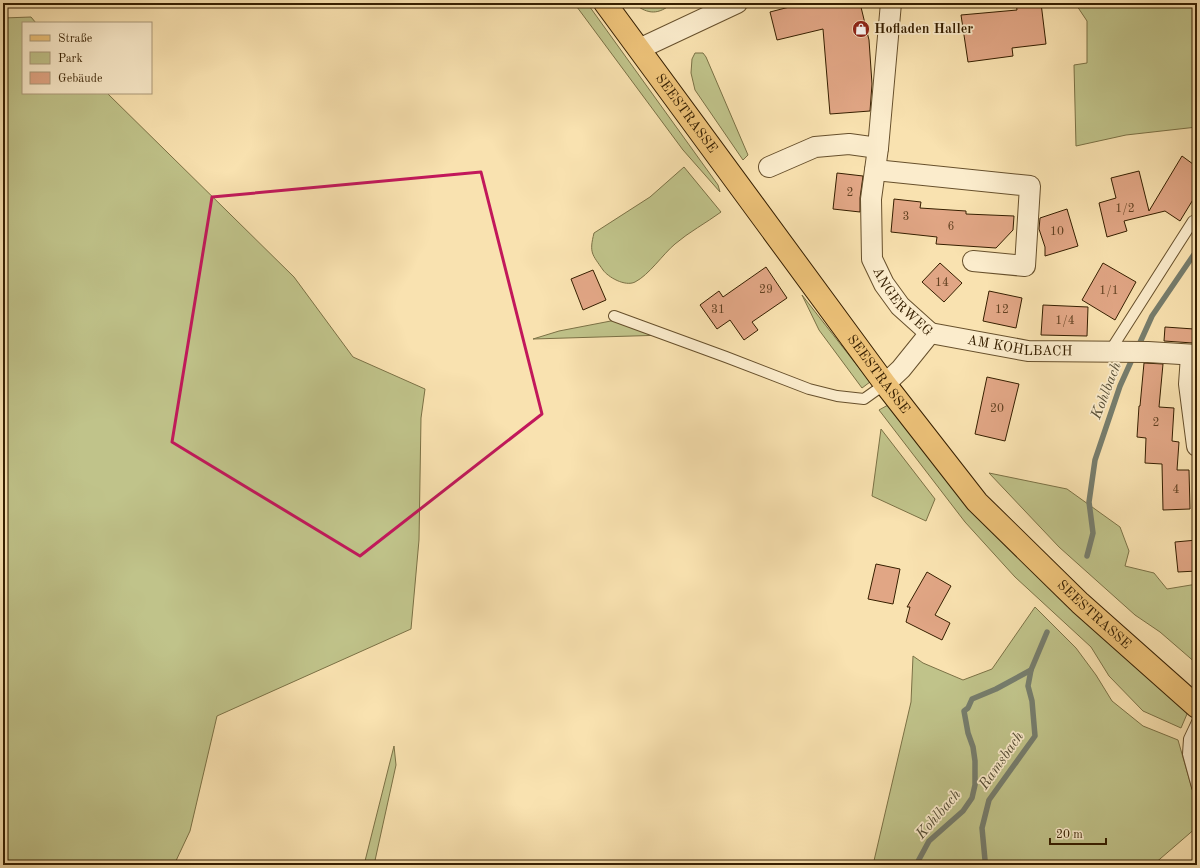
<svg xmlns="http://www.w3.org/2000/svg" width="1200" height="868" font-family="'Old Standard TT',serif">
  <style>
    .green { fill: #c0c38a; stroke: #7b7145 }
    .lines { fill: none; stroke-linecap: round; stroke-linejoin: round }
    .stream { stroke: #767d6d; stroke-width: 5.5 }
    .building { fill: #e1a685; stroke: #361f00 }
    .service-casing { stroke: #67502c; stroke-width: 12 }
    .minor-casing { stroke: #67502c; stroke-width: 22 }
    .primary-casing { stroke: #361f00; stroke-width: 24 }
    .service { stroke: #fbeccc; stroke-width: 10 }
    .minor { stroke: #fbeccc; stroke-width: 20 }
    .primary { stroke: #ecc178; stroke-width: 22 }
    .marked { fill: none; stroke: #c2185b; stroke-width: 3; stroke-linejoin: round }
    .labels { text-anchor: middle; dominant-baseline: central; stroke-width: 3.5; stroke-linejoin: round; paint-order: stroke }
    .number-label { font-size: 12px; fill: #614121 }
    .poi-label { font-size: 14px; font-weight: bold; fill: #361f00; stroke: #fbeccc; text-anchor: start }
    .street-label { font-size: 14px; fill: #361f00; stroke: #fbeccc }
    .water-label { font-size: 15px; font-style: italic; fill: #564e36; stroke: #fbeccc }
  </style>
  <rect width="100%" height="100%" fill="#f9e2b0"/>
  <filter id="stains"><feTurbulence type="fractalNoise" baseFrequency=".005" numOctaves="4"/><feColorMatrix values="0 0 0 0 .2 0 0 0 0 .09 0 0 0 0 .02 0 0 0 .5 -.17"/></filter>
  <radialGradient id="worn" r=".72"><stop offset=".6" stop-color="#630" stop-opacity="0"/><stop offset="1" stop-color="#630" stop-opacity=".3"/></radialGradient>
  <g class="green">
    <polygon points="574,3 587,3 718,185 720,192 683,150"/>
    <path d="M 633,3 L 669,3 L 670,5 C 656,16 646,13 633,3 Z"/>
    <polygon points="1075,3 1197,3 1197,127 1126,135 1076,146 1074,65 1087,63 1087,21"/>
    <polygon points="31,17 36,23 23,23 23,93 107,93 294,277 353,357 425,389 421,418 419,540 411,629 217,716 190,831 174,865 3,865 3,18"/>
    <polygon points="695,53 703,53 706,57 748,155 743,160 695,90 691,73 692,59"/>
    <path d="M 684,167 L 721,212 C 706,223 689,232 675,244 C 663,254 649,275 635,282 C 625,287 608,277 603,270 C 592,254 589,253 594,233 L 650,197 Z"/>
    <polygon points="802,295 870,382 862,388 819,330"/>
    <polygon points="616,320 666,335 533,339 559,331"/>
    <polygon points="888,405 1184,703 1187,714 1181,728 1143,711 1109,676 1091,647 1015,577 965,522 879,410"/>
    <polygon points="881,429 935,499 926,521 872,496"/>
    <polygon points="989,473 1067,489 1120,527 1129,551 1125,566 1154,573 1167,589 1197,584 1197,664 1160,632 1135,615 1059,547"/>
    <polygon points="1035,607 1076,648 1096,675 1112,701 1143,726 1178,740 1197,806 1197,827 1153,865 873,865 911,702 913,656 923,663 963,680 992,669"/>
    <polygon points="394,746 396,765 374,865 364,865"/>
  </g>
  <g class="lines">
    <g class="stream">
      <polyline points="1138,347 1152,316 1197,250"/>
      <polyline points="1087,556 1093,533 1089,502 1095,460 1120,386 1134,355"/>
      <polyline points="916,865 929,841 963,811 972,798 975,785 975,761 973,747 968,733 964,711 968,708 972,699 996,689 1031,670 1047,632"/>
      <polyline points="984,865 985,860 982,828 989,800 1035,736 1032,701 1028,686 1031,670"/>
    </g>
  </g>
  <g class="building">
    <polygon points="796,3 860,3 869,40 872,84 870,111 830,114 823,29 777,40 770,12 797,5"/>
    <polygon points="1016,3 1041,3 1046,44 1012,48 1013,56 968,62 961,15 1017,10"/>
    <polygon points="1182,156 1197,167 1197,193 1180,221 1165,211 1124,221 1127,231 1107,237 1099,203 1116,198 1111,178 1139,171 1149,211"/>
    <polygon points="837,173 863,176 860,198 860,212 833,209"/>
    <polygon points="894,199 921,202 920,208 966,211 966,214 1014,216 1013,230 996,248 936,244 937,237 891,232"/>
    <polygon points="1067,209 1078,246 1045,256 1045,247 1039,229 1040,218"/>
    <polygon points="940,263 962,283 944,302 922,282"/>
    <polygon points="1103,263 1136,282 1115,320 1082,300"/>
    <polygon points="766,267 787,298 752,322 758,330 744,340 730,320 717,329 700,305 719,291 723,297"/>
    <polygon points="593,270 606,300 583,310 571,279"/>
    <polygon points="989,291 1022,298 1016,328 983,321"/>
    <polygon points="1043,305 1088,307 1087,336 1041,335"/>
    <polygon points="1165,327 1194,329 1193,343 1164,341"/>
    <polygon points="1144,363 1163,364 1159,407 1174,408 1172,441 1179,442 1177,470 1189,470 1190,509 1163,510 1162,464 1145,463 1146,438 1137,437 1139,406 1140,406"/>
    <polygon points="987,377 1019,384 1005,441 975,434"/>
    <polygon points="1197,540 1197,571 1178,572 1175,542"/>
    <polygon points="876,564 900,569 893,604 868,599"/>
    <polygon points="927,572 951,586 935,615 950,623 942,640 906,622 910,607 907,607"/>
  </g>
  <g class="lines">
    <defs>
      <g id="service">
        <polyline points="614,316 726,357 809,389 837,396 864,399 885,384"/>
        <polyline points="1110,351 1193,221"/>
        <polyline points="1197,722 1189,739 1188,754 1197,787"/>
      </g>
      <g id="minor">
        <path id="s1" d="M 891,3 L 878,148 L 871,199 L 872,259 L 884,284 L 900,306 L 930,333"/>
        <polyline points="639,49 737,3"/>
        <polyline points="769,167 815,147 849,144 878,148"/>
        <polyline points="875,170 1030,186 1025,266 973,261"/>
        <path id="s2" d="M 930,333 L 1028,351 L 1148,352 L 1197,355"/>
        <polyline points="1191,356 1189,384 1197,446"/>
        <polyline points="885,384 901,369 930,333"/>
      </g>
      <g id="primary">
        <path id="s3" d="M 605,3 L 885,384 L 977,502 L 1080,603 L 1197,707"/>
      </g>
    </defs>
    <use href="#service" class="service-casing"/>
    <use href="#minor" class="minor-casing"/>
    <use href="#primary" class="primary-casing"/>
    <use href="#service" class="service"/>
    <use href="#minor" class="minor"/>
    <use href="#primary" class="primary"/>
  </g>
  <path class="marked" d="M 481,172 L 542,414 L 360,556 L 172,442 L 212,197 Z"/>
  <defs>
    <symbol id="shop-disc" viewBox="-11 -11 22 22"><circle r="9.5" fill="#8f2418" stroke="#fbeccc"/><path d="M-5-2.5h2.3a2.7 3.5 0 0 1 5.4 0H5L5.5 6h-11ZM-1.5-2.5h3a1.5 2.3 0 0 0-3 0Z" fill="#fff"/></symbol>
  </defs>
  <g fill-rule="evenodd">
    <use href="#shop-disc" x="851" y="19" width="20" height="20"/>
  </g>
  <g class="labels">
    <g class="number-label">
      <text x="850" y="193">2</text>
      <text x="1125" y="209">1/2</text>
      <text x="906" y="217">3</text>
      <text x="951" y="227">6</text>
      <text x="1057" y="232">10</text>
      <text x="942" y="283">14</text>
      <text x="766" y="290">29</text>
      <text x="1109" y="291">1/1</text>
      <text x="718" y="310">31</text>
      <text x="1002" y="310">12</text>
      <text x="1065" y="321">1/4</text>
      <text x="997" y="409">20</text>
      <text x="1156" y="423">2</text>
      <text x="1176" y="490">4</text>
    </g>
    <g class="poi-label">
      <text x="874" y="29">Hofladen Haller</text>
    </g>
    <g class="street-label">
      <text stroke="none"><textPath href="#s3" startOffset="137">SEESTRASSE</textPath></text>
      <text stroke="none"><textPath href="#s1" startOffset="310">ANGERWEG</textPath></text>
      <text stroke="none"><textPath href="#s2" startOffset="91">AM KOHLBACH</textPath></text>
      <text stroke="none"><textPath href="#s3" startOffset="461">SEESTRASSE</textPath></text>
      <text stroke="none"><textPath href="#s3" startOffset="785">SEESTRASSE</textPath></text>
    </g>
    <g class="water-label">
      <text transform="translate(1107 391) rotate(-69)">Kohlbach</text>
      <text transform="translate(1002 761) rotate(-55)">Ramsbach</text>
      <text transform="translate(939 815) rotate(-49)">Kohlbach</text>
    </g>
  </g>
  <rect width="1200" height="868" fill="none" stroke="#f9e2b0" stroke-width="16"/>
  <rect x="4" y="4" width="1192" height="860" fill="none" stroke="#361f00" stroke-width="2"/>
  <rect x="8" y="8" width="1184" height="852" fill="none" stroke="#361f00"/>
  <rect x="22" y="22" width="130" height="72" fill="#fbeccc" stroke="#ac9a7a"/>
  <rect x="30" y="35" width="20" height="6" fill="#ecc178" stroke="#ac9a7a"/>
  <text x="58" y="42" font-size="12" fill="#361f00">Straße</text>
  <rect x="30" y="52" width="20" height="12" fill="#c0c38a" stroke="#ac9a7a"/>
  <text x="58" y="62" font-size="12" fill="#361f00">Park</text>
  <rect x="30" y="72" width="20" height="12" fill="#e1a685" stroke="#ac9a7a"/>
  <text x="58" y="82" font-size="12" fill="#361f00">Gebäude</text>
  <path d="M1050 838v6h56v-6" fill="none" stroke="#361f00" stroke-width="2"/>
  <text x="1056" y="838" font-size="12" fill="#361f00" stroke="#fbeccc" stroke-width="3" paint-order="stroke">20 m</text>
  <rect width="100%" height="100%" filter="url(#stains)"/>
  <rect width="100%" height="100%" fill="url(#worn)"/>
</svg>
